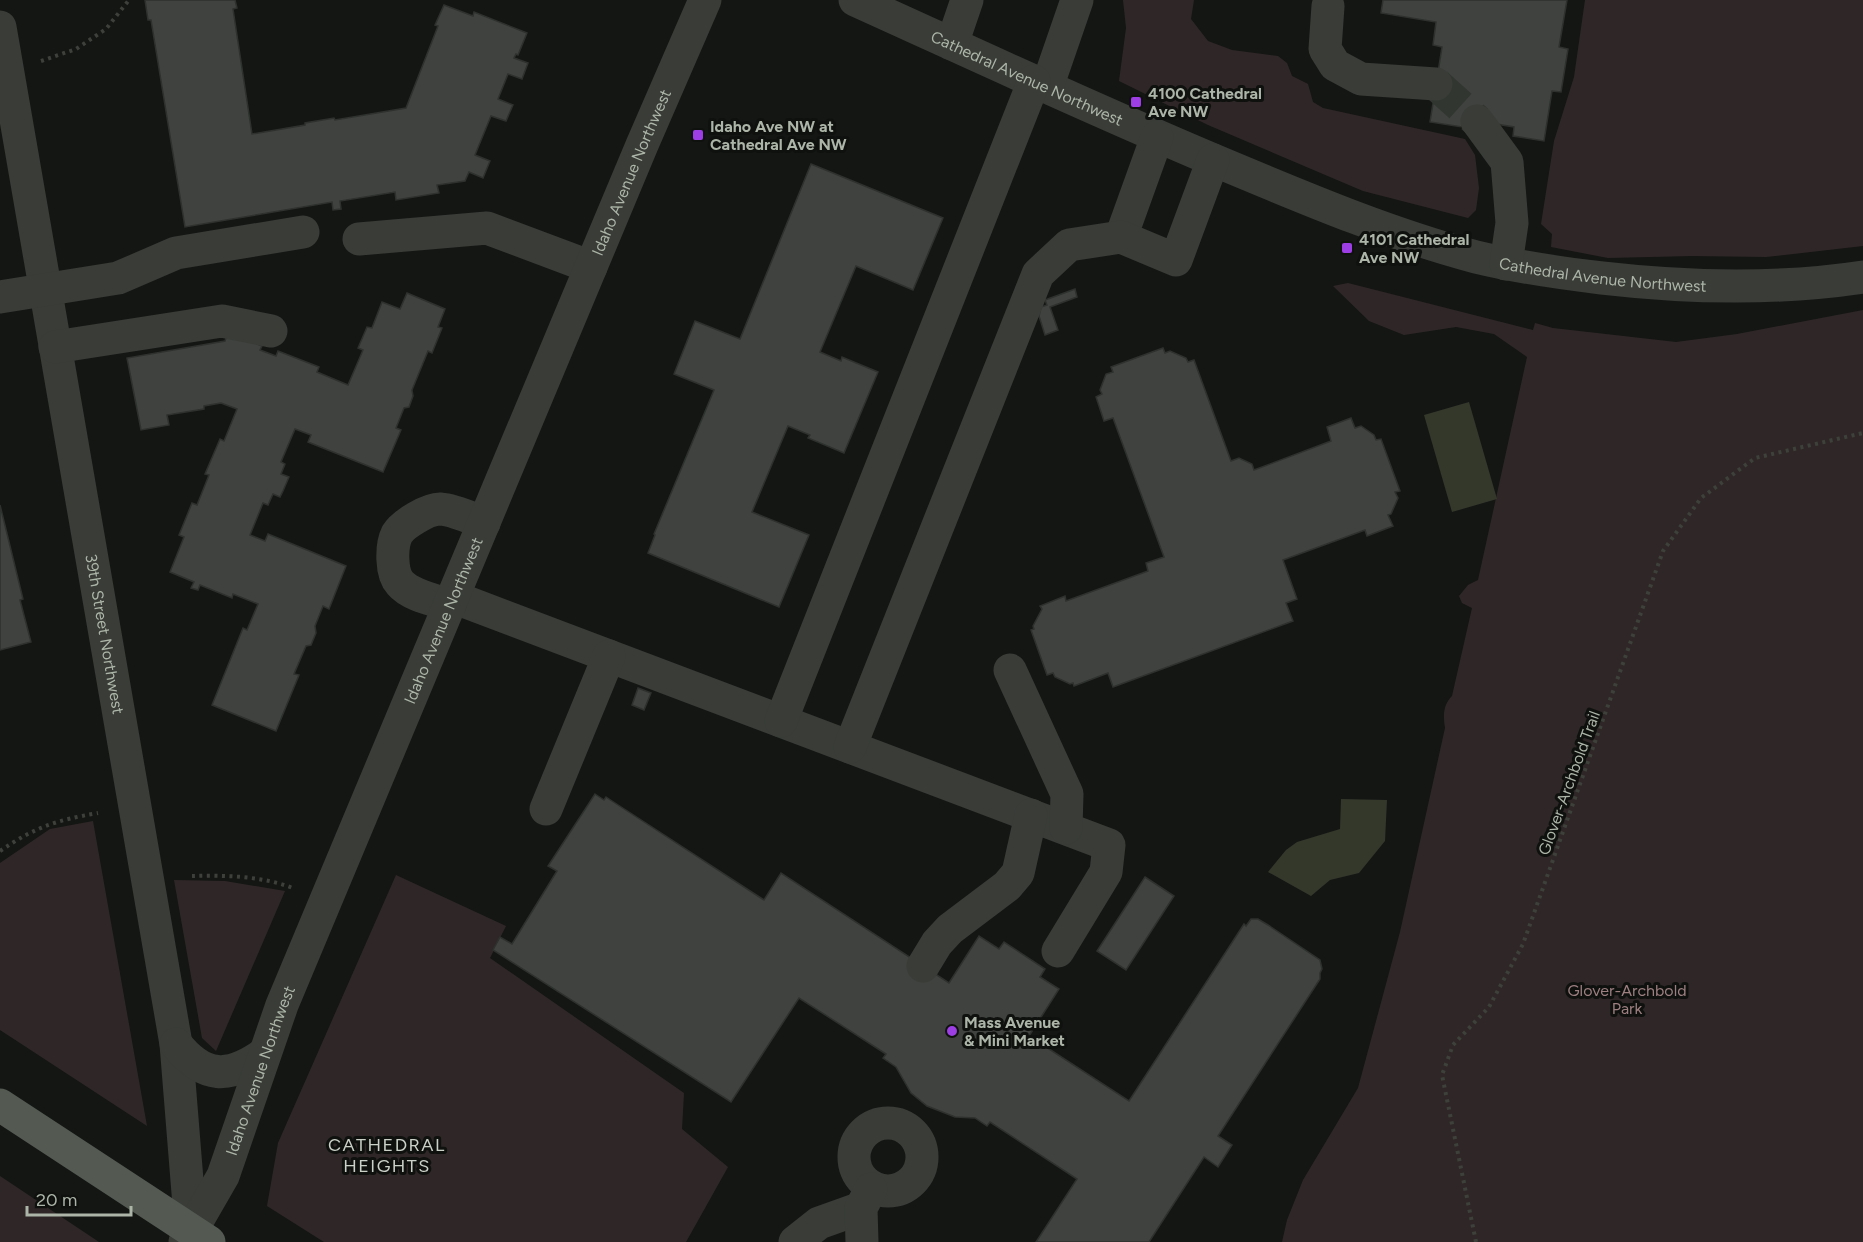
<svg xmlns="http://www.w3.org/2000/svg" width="1863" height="1242" font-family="Figtree,sans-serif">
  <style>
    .green { fill: #2f2727 }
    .water { fill: #34382b }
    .building { fill: #3f423e; stroke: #2e312e; stroke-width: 1.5 }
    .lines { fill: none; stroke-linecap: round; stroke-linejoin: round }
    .minor-tunnel { stroke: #323631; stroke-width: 33; stroke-dasharray: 33 16; stroke-linecap: butt }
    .path { stroke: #3e413b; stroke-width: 4; stroke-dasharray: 3 4.5; stroke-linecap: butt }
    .minor { stroke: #393c37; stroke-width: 33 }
    .major { stroke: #545952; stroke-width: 33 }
    .poi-dot { fill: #9c3ee3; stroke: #0f110f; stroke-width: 2 }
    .labels { text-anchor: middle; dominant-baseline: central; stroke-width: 6; stroke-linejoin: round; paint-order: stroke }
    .street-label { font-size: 16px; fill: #acb5a7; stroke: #0f110f }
    .poi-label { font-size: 16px; font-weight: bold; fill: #acb5a7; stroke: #0f110f; text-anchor: start }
    .park-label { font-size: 16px; fill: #9e7f80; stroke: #0f110f }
    .neighbourhood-label { font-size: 18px; letter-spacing: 1.5px; fill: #cbd1c7; stroke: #0f110f }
  </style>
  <rect width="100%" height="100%" fill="#141614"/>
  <g class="green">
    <polygon points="1123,0 1194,0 1191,19 1208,41 1232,50 1278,56 1287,63 1292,76 1308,84 1313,102 1323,108 1465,139 1475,155 1479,188 1476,210 1468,218 1363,191 1208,125 1119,81 1126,28"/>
    <polygon points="1585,0 1863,0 1863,246 1766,257 1692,256 1608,258 1551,247 1552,234 1541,224 1554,141 1574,77"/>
    <path d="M 1348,283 L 1533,330 L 1535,323 L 1553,328 L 1676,342 L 1737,334 L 1863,310 L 1863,1242 L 1282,1242 L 1287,1220 L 1303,1180 L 1358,1088 L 1400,932 L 1445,728 C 1443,716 1443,705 1452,696 L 1472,608 L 1462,603 L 1459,596 L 1468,585 L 1478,580 L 1527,357 L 1494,334 L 1456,327 L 1404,335 L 1369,321 L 1333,286 Z"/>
    <polygon points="93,821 147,1126 0,1030 0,863 50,829"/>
    <polygon points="396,875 506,926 490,958 684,1093 682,1129 728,1167 686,1242 324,1242 267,1206 278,1143"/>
    <polygon points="174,880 225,881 285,891 216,1051 202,1038"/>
    <polygon points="0,1176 99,1242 0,1242"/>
  </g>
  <g class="water">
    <polygon points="1469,402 1497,499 1452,512 1424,415"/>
    <polygon points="1341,799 1387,800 1385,841 1359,873 1330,880 1311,896 1268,872 1286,850 1297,842 1340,829"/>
  </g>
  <g class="building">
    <polygon points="145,0 235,0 237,8 233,9 252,134 305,125 305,123 334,118 335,120 406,108 438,26 435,25 444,5 473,16 474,12 527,33 518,55 516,54 514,58 528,63 522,79 508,74 498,99 513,105 506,121 491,116 475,155 490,161 483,178 469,172 465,181 437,185 439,193 396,200 395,192 340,201 341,209 333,210 332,202 185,227 151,20 148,20"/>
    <polygon points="1383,0 1567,0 1559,47 1568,49 1561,92 1552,91 1544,141 1513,136 1514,127 1477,121 1463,119 1462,127 1430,122 1442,47 1433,45 1436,22 1381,13"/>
    <polygon points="811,164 943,218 913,290 856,266 820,352 841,361 842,357 878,372 844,453 808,438 810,435 788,426 752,512 809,535 779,607 648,553 655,535 654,534 714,390 674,374 695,321 740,339"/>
    <polygon points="1075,289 1077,297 1050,307 1058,330 1045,335 1039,316 1041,307 1047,305 1045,300"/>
    <polygon points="407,293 445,309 438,327 442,328 432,353 428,351 412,390 413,396 409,407 404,408 396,428 401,430 383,472 308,442 311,435 295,429 281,462 285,464 281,474 289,477 283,491 280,497 273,494 268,505 263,503 250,535 265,541 268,534 346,566 329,609 323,606 315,626 316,633 311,645 306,646 294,674 299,675 276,731 212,705 243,628 247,630 258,604 233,594 232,598 200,585 198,590 191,588 194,582 170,572 184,537 179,535 192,503 197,505 209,475 205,474 220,439 224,441 237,409 221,403 204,406 204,409 167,415 169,425 141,430 127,358 225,341 228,332 262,346 260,350 276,356 278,351 319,367 317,372 348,385 363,350 358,348 367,327 372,328 382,302 400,309"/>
    <polygon points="1163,348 1165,353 1170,351 1186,358 1188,362 1194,360 1231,461 1239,458 1252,464 1254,470 1331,441 1327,427 1351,418 1355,428 1361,426 1374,435 1376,440 1381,439 1400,491 1395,492 1398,498 1391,514 1388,515 1393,526 1367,536 1365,530 1283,560 1297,599 1286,603 1293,621 1113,687 1108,673 1074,686 1073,683 1070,684 1055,677 1053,673 1047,675 1031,630 1034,629 1033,626 1042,609 1040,606 1065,596 1066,601 1148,571 1146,563 1164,557 1113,418 1104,421 1096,397 1102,394 1100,390 1106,374 1113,372 1111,367"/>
    <polygon points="0,505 23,599 20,600 31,642 0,650"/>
    <polygon points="638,688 651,693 644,710 632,705"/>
    <polygon points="595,794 604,800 606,797 612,801 764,900 781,873 949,983 979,936 999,949 1004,942 1045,969 1040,977 1059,989 1029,1036 1129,1101 1244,924 1246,926 1251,919 1258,919 1268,925 1320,960 1322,969 1320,973 1320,979 1218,1136 1232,1145 1218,1167 1204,1157 1149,1242 1036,1242 1077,1179 990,1122 987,1126 975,1118 955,1117 927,1106 911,1093 896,1067 883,1058 886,1054 799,998 731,1102 493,950 500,937 512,944 557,871 548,866"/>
    <polygon points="1145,877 1174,896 1126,970 1097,951"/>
  </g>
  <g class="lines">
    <polyline class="minor-tunnel" points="1436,84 1477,121"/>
    <g class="path">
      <polyline points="41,61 76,49 106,29 129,0"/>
      <path d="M 0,851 C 35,827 57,820 98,813"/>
      <path d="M 192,876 C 225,875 264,876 295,889"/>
      <polyline points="1476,1242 1442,1075 1453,1045 1489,1007 1523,944 1663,551 1701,498 1755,458 1863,433"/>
    </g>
    <g class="minor">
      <path id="s1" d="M 855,0 C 981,57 1107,116 1235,169 C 1314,202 1393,235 1476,257 C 1517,267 1560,273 1602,278 C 1689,288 1777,290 1863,277"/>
      <polyline points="1328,6 1325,49 1335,65 1361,79 1436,84"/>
      <path id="s2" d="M 0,27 L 176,1044 L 191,1230 L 194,1235"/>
      <polyline points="952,44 967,0"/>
      <polyline points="1047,87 1077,0"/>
      <polyline points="1477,121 1507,162 1512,223 1506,264"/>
      <polyline points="1121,237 1157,137"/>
      <polyline points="359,239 487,228 591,267"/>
      <polyline points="0,297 118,278 176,253 303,232"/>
      <polyline points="55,347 222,321 271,331"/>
      <polyline points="453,597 1109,845 1106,872 1058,951"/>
      <path d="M 450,605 C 435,600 411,596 400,583 C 391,573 391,546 397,534 C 403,524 428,509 440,509 C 455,510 471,518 484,523"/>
      <polyline points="1010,670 1067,794 1066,828"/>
      <polyline points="781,721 1034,81"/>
      <polyline points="850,747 1038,274 1069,245 1121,237 1176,260 1213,160"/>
      <polyline points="546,809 609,656"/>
      <polyline points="923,966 937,943 950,929 1007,886 1018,873 1031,815"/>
      <path d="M 176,1044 C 204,1079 229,1079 264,1054"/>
      <circle cx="888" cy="1157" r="34"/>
      <path id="s3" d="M 185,1242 L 223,1176 L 282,1005 L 642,145 L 705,0"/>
      <polyline points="795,1242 819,1223 861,1208"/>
      <polyline points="862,1242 861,1208 871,1189"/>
    </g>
    <polyline class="major" points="0,1105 209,1242"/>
  </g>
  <g class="poi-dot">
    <rect x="1130" y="96" width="12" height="12" rx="3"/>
    <rect x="692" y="129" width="12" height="12" rx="3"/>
    <rect x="1341" y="242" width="12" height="12" rx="3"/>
    <circle cx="952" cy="1031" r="6"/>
  </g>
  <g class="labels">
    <g class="street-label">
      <text stroke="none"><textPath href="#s1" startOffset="189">Cathedral Avenue Northwest</textPath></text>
      <text stroke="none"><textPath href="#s3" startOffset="1160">Idaho Avenue Northwest</textPath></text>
      <text stroke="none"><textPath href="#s1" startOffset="801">Cathedral Avenue Northwest</textPath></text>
      <text stroke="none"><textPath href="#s3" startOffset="674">Idaho Avenue Northwest</textPath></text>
      <text stroke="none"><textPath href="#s2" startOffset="616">39th Street Northwest</textPath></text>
      <text transform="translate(1569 783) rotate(-70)">Glover-Archbold Trail</text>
      <text stroke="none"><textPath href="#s3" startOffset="188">Idaho Avenue Northwest</textPath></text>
    </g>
    <g class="poi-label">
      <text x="1148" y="93">4100 Cathedral<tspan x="1148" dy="18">Ave NW</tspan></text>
      <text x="710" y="126">Idaho Ave NW at<tspan x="710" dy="18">Cathedral Ave NW</tspan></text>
      <text x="1359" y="239">4101 Cathedral<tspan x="1359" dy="18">Ave NW</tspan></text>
      <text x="964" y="1022">Mass Avenue<tspan x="964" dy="18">&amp; Mini Market</tspan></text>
    </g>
    <g class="park-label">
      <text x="1627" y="990">Glover-Archbold<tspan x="1627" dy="18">Park</tspan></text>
    </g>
    <g class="neighbourhood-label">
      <text x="387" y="1145">CATHEDRAL<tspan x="387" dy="21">HEIGHTS</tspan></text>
    </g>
  </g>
  <path d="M27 1206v9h104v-9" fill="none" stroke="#acb5a7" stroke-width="3"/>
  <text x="36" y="1206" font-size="18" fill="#acb5a7" stroke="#0f110f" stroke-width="4.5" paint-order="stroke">20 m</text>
</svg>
